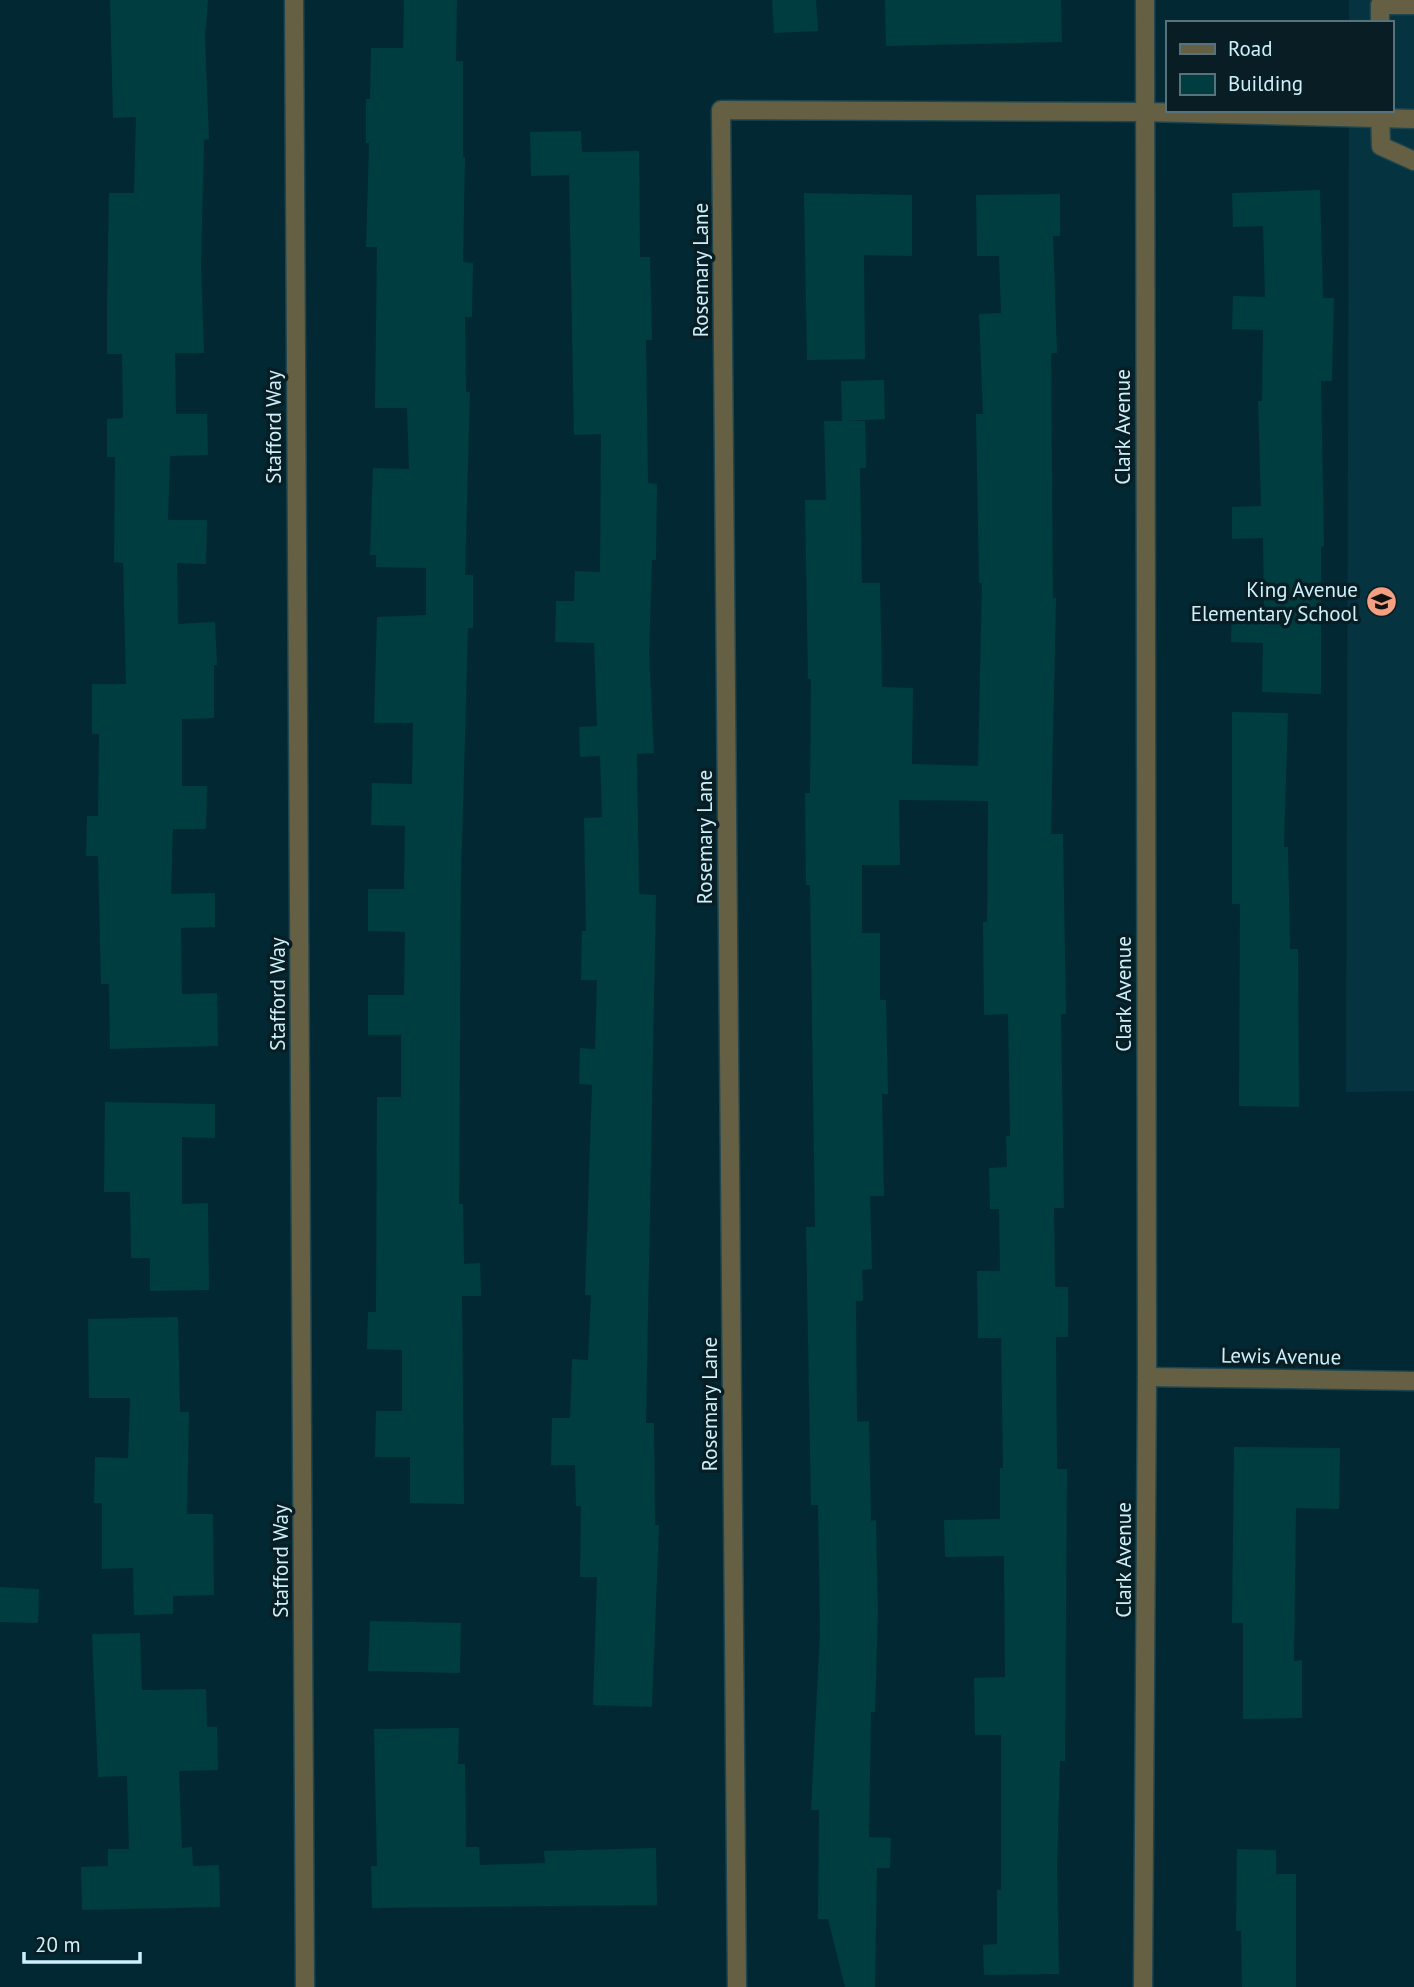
<svg xmlns="http://www.w3.org/2000/svg" width="1414" height="1987" font-family="'PT Sans',sans-serif">
  <style>
    .built { fill: #053440 }
    .building { fill: #003d40 }
    .lines { fill: none; stroke-linecap: round; stroke-linejoin: round }
    .service-casing { stroke: #1f454f; stroke-width: 21 }
    .minor-casing { stroke: #1f454f; stroke-width: 21 }
    .tertiary-casing { stroke: #1f454f; stroke-width: 21 }
    .service { stroke: #656044; stroke-width: 18 }
    .minor { stroke: #656044; stroke-width: 18 }
    .tertiary { stroke: #656044; stroke-width: 18 }
    .labels { text-anchor: middle; dominant-baseline: central; stroke-width: 7; stroke-linejoin: round; paint-order: stroke }
    .street-label { font-size: 21px; fill: #cef0fb; stroke: #081e24 }
    .poi-label { font-size: 21px; fill: #cef0fb; stroke: #081e24; text-anchor: end }
  </style>
  <rect width="100%" height="100%" fill="#022933"/>
  <polygon class="built" points="1349,0 1414,0 1414,1091 1346,1092 1349,110 1391,110 1391,23 1349,23"/>
  <g class="building">
    <polygon points="110,0 208,0 205,38 209,139 204,140 201,267 204,353 175,353 176,414 207,414 208,455 170,456 168,520 207,520 206,564 177,563 178,624 215,622 217,665 214,665 214,718 182,719 182,786 207,786 206,829 173,829 171,894 215,893 215,927 181,928 182,994 217,993 218,1046 110,1049 109,984 101,984 98,856 86,856 87,816 98,816 99,734 92,734 92,684 126,684 123,563 114,562 115,457 107,457 107,419 123,418 122,354 107,354 107,301 109,193 134,193 136,117 113,118"/>
    <polygon points="404,0 457,0 456,61 463,61 463,157 465,157 463,262 473,263 472,317 465,317 466,392 470,392 465,575 473,575 473,628 468,628 461,878 459,1204 463,1204 464,1264 480,1263 481,1296 462,1296 464,1504 410,1503 410,1457 375,1457 376,1411 402,1411 402,1350 367,1349 368,1312 376,1312 377,1097 401,1097 401,1035 368,1035 368,995 404,995 405,932 368,931 368,889 404,889 405,826 371,825 372,783 412,784 413,723 374,723 377,617 426,615 426,568 376,567 376,555 370,555 373,468 409,469 407,408 375,408 377,247 366,247 369,143 366,143 366,99 370,99 371,48 403,48"/>
    <polygon points="772,0 816,0 818,31 774,33"/>
    <polygon points="885,0 1061,0 1062,42 886,46"/>
    <polygon points="581,131 582,152 639,151 640,257 650,257 652,340 646,340 648,483 657,484 656,560 652,560 649,654 654,753 637,754 639,894 656,895 646,1423 654,1423 655,1525 659,1525 652,1707 593,1705 597,1577 580,1577 581,1506 576,1506 575,1465 551,1465 552,1418 570,1418 572,1359 588,1360 591,1295 585,1295 592,1085 579,1084 580,1048 595,1049 597,980 581,980 582,931 586,931 584,818 602,817 600,756 580,757 579,727 597,726 594,643 555,642 556,601 574,601 575,571 600,572 601,434 574,435 569,175 531,176 530,132"/>
    <polygon points="1320,190 1323,298 1334,298 1332,381 1321,381 1324,546 1321,547 1321,694 1262,692 1263,643 1231,642 1232,608 1264,608 1263,538 1232,539 1232,507 1261,506 1258,401 1262,401 1263,330 1232,329 1233,296 1265,297 1263,226 1233,227 1232,193"/>
    <polygon points="804,193 912,195 912,256 864,255 865,359 807,360"/>
    <polygon points="1060,194 1060,236 1053,236 1057,353 1051,353 1053,598 1056,598 1051,834 1063,834 1066,1014 1061,1014 1064,1208 1054,1208 1055,1287 1068,1287 1068,1337 1056,1337 1057,1469 1067,1469 1065,1761 1060,1761 1057,1867 1059,1974 984,1975 983,1945 997,1944 997,1890 1001,1890 1001,1735 975,1735 974,1678 1005,1677 1004,1556 945,1557 944,1520 1000,1519 1000,1468 1003,1468 1001,1338 978,1338 977,1271 1000,1271 999,1209 990,1209 989,1168 1007,1167 1006,1136 1010,1136 1008,1014 984,1015 983,922 987,922 988,801 899,800 900,865 862,865 862,933 880,933 880,1000 886,1000 888,1094 882,1094 884,1196 870,1196 872,1269 862,1270 863,1301 856,1301 857,1422 869,1421 871,1521 876,1520 878,1612 875,1712 871,1712 869,1837 891,1838 890,1868 877,1868 875,1987 845,1987 828,1919 818,1919 819,1810 811,1810 820,1632 818,1505 811,1505 806,1227 815,1227 810,885 806,885 805,793 810,793 811,679 808,679 805,500 826,500 824,421 842,421 841,381 884,380 885,419 845,421 865,421 866,468 860,468 862,583 880,583 882,687 913,688 912,764 978,766 982,583 979,583 976,414 983,414 979,314 1001,313 999,256 977,256 976,195"/>
    <polygon points="1232,712 1288,713 1284,847 1288,847 1290,949 1298,949 1299,1107 1239,1106 1240,904 1232,904"/>
    <polygon points="105,1102 215,1104 215,1138 182,1137 182,1204 208,1203 209,1290 150,1291 150,1258 131,1258 130,1192 104,1192"/>
    <polygon points="178,1317 180,1412 189,1412 187,1514 213,1514 214,1595 173,1596 173,1614 134,1615 133,1568 102,1569 102,1503 94,1503 95,1457 128,1458 130,1398 89,1398 88,1319"/>
    <polygon points="1234,1447 1340,1448 1339,1509 1296,1508 1294,1661 1302,1660 1302,1718 1243,1719 1243,1623 1232,1623"/>
    <polygon points="0,1587 39,1589 38,1623 0,1622"/>
    <polygon points="370,1621 461,1623 460,1673 368,1671"/>
    <polygon points="140,1633 142,1690 206,1689 207,1727 217,1727 218,1770 179,1771 182,1848 192,1847 193,1866 219,1865 220,1907 82,1910 81,1867 108,1866 108,1849 129,1849 127,1776 98,1777 92,1634"/>
    <polygon points="459,1728 458,1764 465,1764 466,1847 479,1847 480,1865 545,1863 544,1851 656,1848 657,1905 372,1908 371,1866 377,1866 374,1729"/>
    <polygon points="1237,1849 1276,1850 1276,1874 1296,1874 1296,1987 1242,1987 1241,1931 1236,1931"/>
  </g>
  <g class="lines">
    <defs>
      <g id="service">
        <polyline points="1380,23 1380,5 1414,5"/>
        <polyline points="1380,110 1381,146 1414,161"/>
        <polyline points="1145,112 1414,119"/>
      </g>
      <g id="minor">
        <polyline points="294,0 305,1987"/>
        <polyline points="1147,1377 1414,1381"/>
        <polyline points="737,1987 721,110 1145,112"/>
      </g>
      <polyline id="tertiary" points="1143,1987 1147,1377 1145,0"/>
    </defs>
    <use href="#service" class="service-casing"/>
    <use href="#minor" class="minor-casing"/>
    <use href="#tertiary" class="tertiary-casing"/>
    <use href="#service" class="service"/>
    <use href="#minor" class="minor"/>
    <use href="#tertiary" class="tertiary"/>
  </g>
  <defs>
    <symbol id="school-disc" viewBox="-11 -11 22 22"><circle r="9.5" fill="#f39f82" stroke="#081e24"/><path d="M0-5L7-2L0 1L-7-2ZM-4 1L0 2.5L4 1V4Q0 6-4 4Z" fill="#111"/></symbol>
  </defs>
  <g fill-rule="evenodd">
    <use href="#school-disc" x="1364" y="584" width="35" height="35"/>
  </g>
  <g class="labels">
    <g class="street-label">
      <text transform="translate(700 270) rotate(-90)">Rosemary Lane</text>
      <text transform="translate(273 427) rotate(-90)">Stafford Way</text>
      <text transform="translate(1122 427) rotate(-90)">Clark Avenue</text>
      <text transform="translate(704 837) rotate(-90)">Rosemary Lane</text>
      <text transform="translate(277 994) rotate(-90)">Stafford Way</text>
      <text transform="translate(1123 994) rotate(-90)">Clark Avenue</text>
      <text transform="translate(1281 1356) rotate(1)">Lewis Avenue</text>
      <text transform="translate(709 1404) rotate(-90)">Rosemary Lane</text>
      <text transform="translate(1123 1560) rotate(-90)">Clark Avenue</text>
      <text transform="translate(280 1561) rotate(-90)">Stafford Way</text>
    </g>
    <g class="poi-label">
      <text x="1358" y="589">King Avenue<tspan x="1358" dy="24">Elementary School</tspan></text>
    </g>
  </g>
  <rect x="1166" y="21" width="228" height="91" fill="#081e24" stroke="#57727a" stroke-width="2"/>
  <rect x="1180" y="44" width="35" height="10" fill="#656044" stroke="#57727a" stroke-width="2"/>
  <text x="1228" y="56" font-size="21" fill="#cef0fb">Road</text>
  <rect x="1180" y="74" width="35" height="21" fill="#003d40" stroke="#57727a" stroke-width="2"/>
  <text x="1228" y="91" font-size="21" fill="#cef0fb">Building</text>
  <path d="M24 1952v10h116v-10" fill="none" stroke="#cef0fb" stroke-width="3.5"/>
  <text x="35" y="1952" font-size="21" fill="#cef0fb" stroke="#081e24" stroke-width="5" paint-order="stroke">20 m</text>
</svg>
